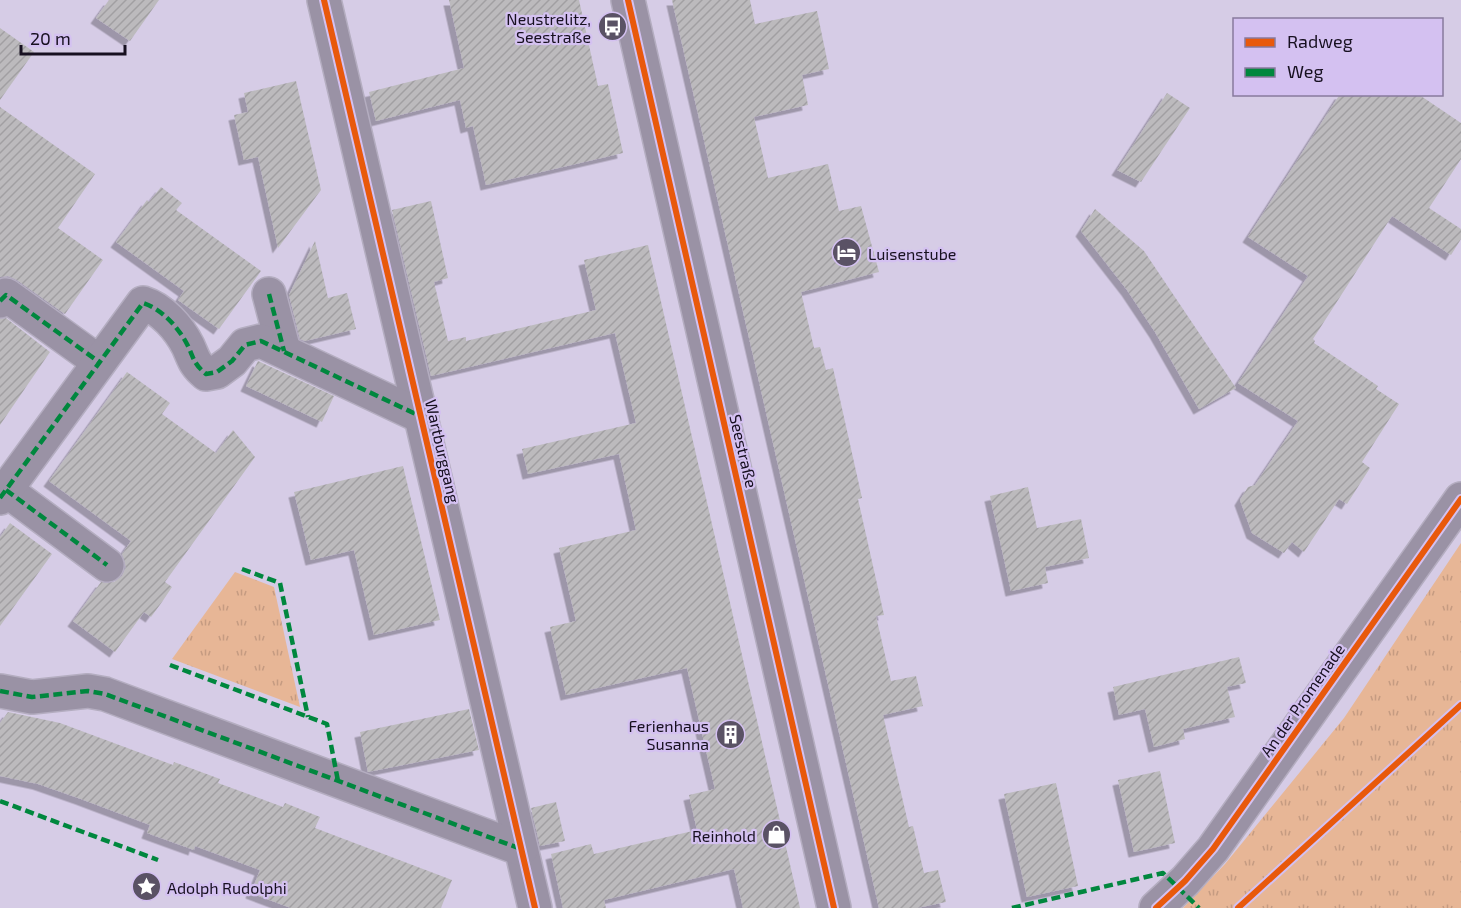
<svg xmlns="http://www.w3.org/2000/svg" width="1461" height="908" font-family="'Exo 2',sans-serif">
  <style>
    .grass { fill: url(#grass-tufts) }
    .building { fill: url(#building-hatch); filter: url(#shadow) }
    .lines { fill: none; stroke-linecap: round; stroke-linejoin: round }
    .minor-casing { stroke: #b4adc0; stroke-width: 36 }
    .minor { stroke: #9a92a5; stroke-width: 33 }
    .quiet { stroke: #00873e; stroke-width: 4.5; stroke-dasharray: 9 4.5; stroke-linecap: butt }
    .cycleway-casing { stroke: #d4c1f1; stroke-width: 10 }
    .cycleway { stroke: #e8590c; stroke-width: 6 }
    .labels { text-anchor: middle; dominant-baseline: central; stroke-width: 4.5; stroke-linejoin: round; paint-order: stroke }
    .poi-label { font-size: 16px; fill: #171020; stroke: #d4c1f1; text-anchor: end }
    .street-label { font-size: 16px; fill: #171020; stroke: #d4c1f1 }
  </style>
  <defs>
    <pattern id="grass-tufts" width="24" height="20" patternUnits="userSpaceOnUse" patternTransform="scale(1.5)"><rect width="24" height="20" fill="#e7b696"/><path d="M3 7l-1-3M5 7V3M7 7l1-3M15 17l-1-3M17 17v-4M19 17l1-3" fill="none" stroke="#c59b81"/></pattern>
    <pattern id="building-hatch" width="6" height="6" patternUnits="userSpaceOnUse" patternTransform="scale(1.5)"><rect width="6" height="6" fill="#bcbabd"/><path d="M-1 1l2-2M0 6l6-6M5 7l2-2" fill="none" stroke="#a19fa2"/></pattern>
    <filter id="shadow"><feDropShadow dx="-5.5" dy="5.5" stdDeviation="0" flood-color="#0004"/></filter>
  </defs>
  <rect width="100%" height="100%" fill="#d6cce6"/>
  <g class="grass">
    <polygon points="1461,543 1461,908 1183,908 1225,864 1344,718"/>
    <polygon points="235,572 274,587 300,707 172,659"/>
  </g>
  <g class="building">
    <polygon points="109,0 159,0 130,41 96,18"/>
    <polygon points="449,0 579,0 598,86 608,84 623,153 486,185 473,126 466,128 460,100 376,121 369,92 464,68"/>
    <polygon points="672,0 750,0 755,24 817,11 829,69 802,75 808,105 754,117 768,178 828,164 839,211 861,206 879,272 801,292 814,348 820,347 826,370 833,368 862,498 858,499 884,615 876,616 891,681 916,676 923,706 883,715 909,827 913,826 924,873 938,870 946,902 917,908 879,908"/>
    <polygon points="0,28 34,52 0,100"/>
    <polygon points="296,81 321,190 278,248 258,157 244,160 234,115 248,112 244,93"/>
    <polygon points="1167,93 1190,108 1141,182 1117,170"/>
    <polygon points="1340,94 1418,94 1461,123 1461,159 1429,208 1461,229 1461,239 1451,255 1392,216 1313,339 1315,341 1314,343 1378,386 1376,389 1399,404 1362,462 1370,468 1347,504 1339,499 1304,552 1292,542 1284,553 1252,533 1240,500 1248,487 1255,485 1298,421 1238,383 1308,276 1248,237"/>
    <polygon points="0,107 95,174 58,228 103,260 65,314 17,280 8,276 0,277"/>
    <polygon points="161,187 182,203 176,210 261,271 219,329 178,300 184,291 116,242 147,200 149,202"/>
    <polygon points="431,201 448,278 434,282 448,341 466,337 466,341 596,310 584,260 648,245 800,908 743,908 734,869 604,900 606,908 563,908 551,854 591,844 594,854 697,830 689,795 715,789 687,668 566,695 550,627 576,621 559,548 636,530 619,454 528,474 522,449 636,423 615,333 431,376 392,210"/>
    <polygon points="1095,209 1144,251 1236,388 1199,409 1155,332 1127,290 1081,231"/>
    <polygon points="315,241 328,298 347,293 356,329 305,341 300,339 289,295"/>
    <polygon points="6,318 50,352 0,425 0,319"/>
    <polygon points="258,361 334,396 322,422 246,386"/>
    <polygon points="127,372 170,403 162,414 216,453 233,430 255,457 165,582 172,587 162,602 151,617 144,612 115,652 73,621 101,582 114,582 122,576 126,567 122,554 131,541 49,481"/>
    <polygon points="403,466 440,620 374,635 354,550 311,560 294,492"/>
    <polygon points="1028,487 1037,528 1081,519 1089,558 1045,567 1048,583 1011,591 990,496"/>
    <polygon points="10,523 52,554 0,626 0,537"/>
    <polygon points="1239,657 1246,683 1227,687 1235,717 1183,729 1185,739 1154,747 1145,709 1119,715 1113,687"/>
    <polygon points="469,709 479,750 368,772 360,732"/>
    <polygon points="8,712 60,723 173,765 174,762 220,779 218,783 283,807 285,803 320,817 315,828 452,880 441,908 291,908 251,893 260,870 195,846 194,850 147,833 150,825 81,799 38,784 0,776 0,723"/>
    <polygon points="1160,771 1175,843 1134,852 1118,780"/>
    <polygon points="1056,783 1078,886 1027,897 1004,794"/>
    <polygon points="556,802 565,841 540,846 531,808"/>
  </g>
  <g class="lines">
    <defs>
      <g id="minor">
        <polyline points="324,0 535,908"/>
        <polyline points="628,0 834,908"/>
        <polyline points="269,294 284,351"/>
        <polyline points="0,301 6,295 99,362"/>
        <polyline points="6,490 107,565"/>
        <path d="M 0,498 L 143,303 C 162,309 179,328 188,346 C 194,359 194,364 206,374 L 217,372 L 232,361 L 245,345 L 261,341 L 422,417"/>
        <polyline points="0,691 32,697 88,691 105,694 521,849"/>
        <polyline points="1156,908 1185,881 1213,849 1461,499"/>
      </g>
    </defs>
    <use href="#minor" class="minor-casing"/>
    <use href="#minor" class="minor"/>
    <g class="quiet">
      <polyline points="269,294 284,351"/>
      <polyline points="0,301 6,295 99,362"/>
      <polyline points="6,490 107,565"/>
      <path d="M 0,498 L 143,303 C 162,309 179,328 188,346 C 194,359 194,364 206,374 L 217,372 L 232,361 L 245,345 L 261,341 L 422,417"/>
      <polyline points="242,569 280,583 308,717"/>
      <polyline points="170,665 327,724 338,781"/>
      <polyline points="0,691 32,697 88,691 105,694 521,849"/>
      <polyline points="0,801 158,860"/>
      <polyline points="1012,908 1163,873 1199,908"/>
    </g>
    <defs>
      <g id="cycleway">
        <polyline points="324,0 535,908"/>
        <polyline points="628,0 834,908"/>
        <polyline points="1156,908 1185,881 1213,849 1461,499"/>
        <polyline points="1238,908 1461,705"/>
      </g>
    </defs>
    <use href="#cycleway" class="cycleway-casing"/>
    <use href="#cycleway" class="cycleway"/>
  </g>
  <defs>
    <symbol id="bus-disc" viewBox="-11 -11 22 22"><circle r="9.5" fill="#5a5265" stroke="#d4c1f1"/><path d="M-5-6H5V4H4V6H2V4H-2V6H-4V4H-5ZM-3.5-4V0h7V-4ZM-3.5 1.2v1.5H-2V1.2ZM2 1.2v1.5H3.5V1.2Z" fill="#fff"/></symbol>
    <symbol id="hotel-disc" viewBox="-11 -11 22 22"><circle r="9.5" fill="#5a5265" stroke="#d4c1f1"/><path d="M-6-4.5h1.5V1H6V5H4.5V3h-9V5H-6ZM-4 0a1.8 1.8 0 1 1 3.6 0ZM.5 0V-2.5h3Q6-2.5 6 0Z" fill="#fff"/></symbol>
    <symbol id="building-disc" viewBox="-11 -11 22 22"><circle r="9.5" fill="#5a5265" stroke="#d4c1f1"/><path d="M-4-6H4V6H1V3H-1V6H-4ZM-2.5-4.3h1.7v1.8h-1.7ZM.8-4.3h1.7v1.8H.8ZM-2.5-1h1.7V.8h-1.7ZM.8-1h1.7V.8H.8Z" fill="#fff"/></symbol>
    <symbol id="shop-disc" viewBox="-11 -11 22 22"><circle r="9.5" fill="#5a5265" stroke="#d4c1f1"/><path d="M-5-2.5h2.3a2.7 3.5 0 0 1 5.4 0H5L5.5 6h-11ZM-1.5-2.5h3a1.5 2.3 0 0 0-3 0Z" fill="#fff"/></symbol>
    <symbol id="sight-disc" viewBox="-11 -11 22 22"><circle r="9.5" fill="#5a5265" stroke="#d4c1f1"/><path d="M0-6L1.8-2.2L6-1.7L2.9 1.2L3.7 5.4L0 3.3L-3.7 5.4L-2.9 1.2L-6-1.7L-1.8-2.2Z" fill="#fff"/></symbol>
  </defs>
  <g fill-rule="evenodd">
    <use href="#bus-disc" x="596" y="10" width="33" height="33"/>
    <use href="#hotel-disc" x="830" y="236" width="33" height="33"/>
    <use href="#building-disc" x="714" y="718" width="33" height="33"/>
    <use href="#shop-disc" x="760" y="818" width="33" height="33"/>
    <use href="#sight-disc" x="130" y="870" width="33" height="33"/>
  </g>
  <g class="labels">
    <g class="poi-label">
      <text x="591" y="18">Neustrelitz,<tspan x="591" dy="18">Seestraße</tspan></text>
      <text x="868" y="253" text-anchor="start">Luisenstube</text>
      <text x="709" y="725">Ferienhaus<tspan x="709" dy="18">Susanna</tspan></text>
      <text x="756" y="835">Reinhold</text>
      <text x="167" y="887" text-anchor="start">Adolph Rudolphi</text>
    </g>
    <g class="street-label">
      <text transform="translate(443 451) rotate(77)">Wartburggang</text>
      <text transform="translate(744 451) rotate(77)">Seestraße</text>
      <text transform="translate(1302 700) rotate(-55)">An der Promenade</text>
    </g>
  </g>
  <rect x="1233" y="18" width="210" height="78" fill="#d4c1f1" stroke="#887a9d" stroke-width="1.5"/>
  <rect x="1245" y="38" width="30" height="9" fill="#e8590c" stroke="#887a9d" stroke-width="1.5"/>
  <text x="1287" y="48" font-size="18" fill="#171020">Radweg</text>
  <rect x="1245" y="68" width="30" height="9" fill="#00873e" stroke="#887a9d" stroke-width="1.5"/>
  <text x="1287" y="78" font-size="18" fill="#171020">Weg</text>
  <path d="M21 45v9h104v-9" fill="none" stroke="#171020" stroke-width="3"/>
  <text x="30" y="45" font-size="18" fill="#171020" stroke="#d4c1f1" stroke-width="4.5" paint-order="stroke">20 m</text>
</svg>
